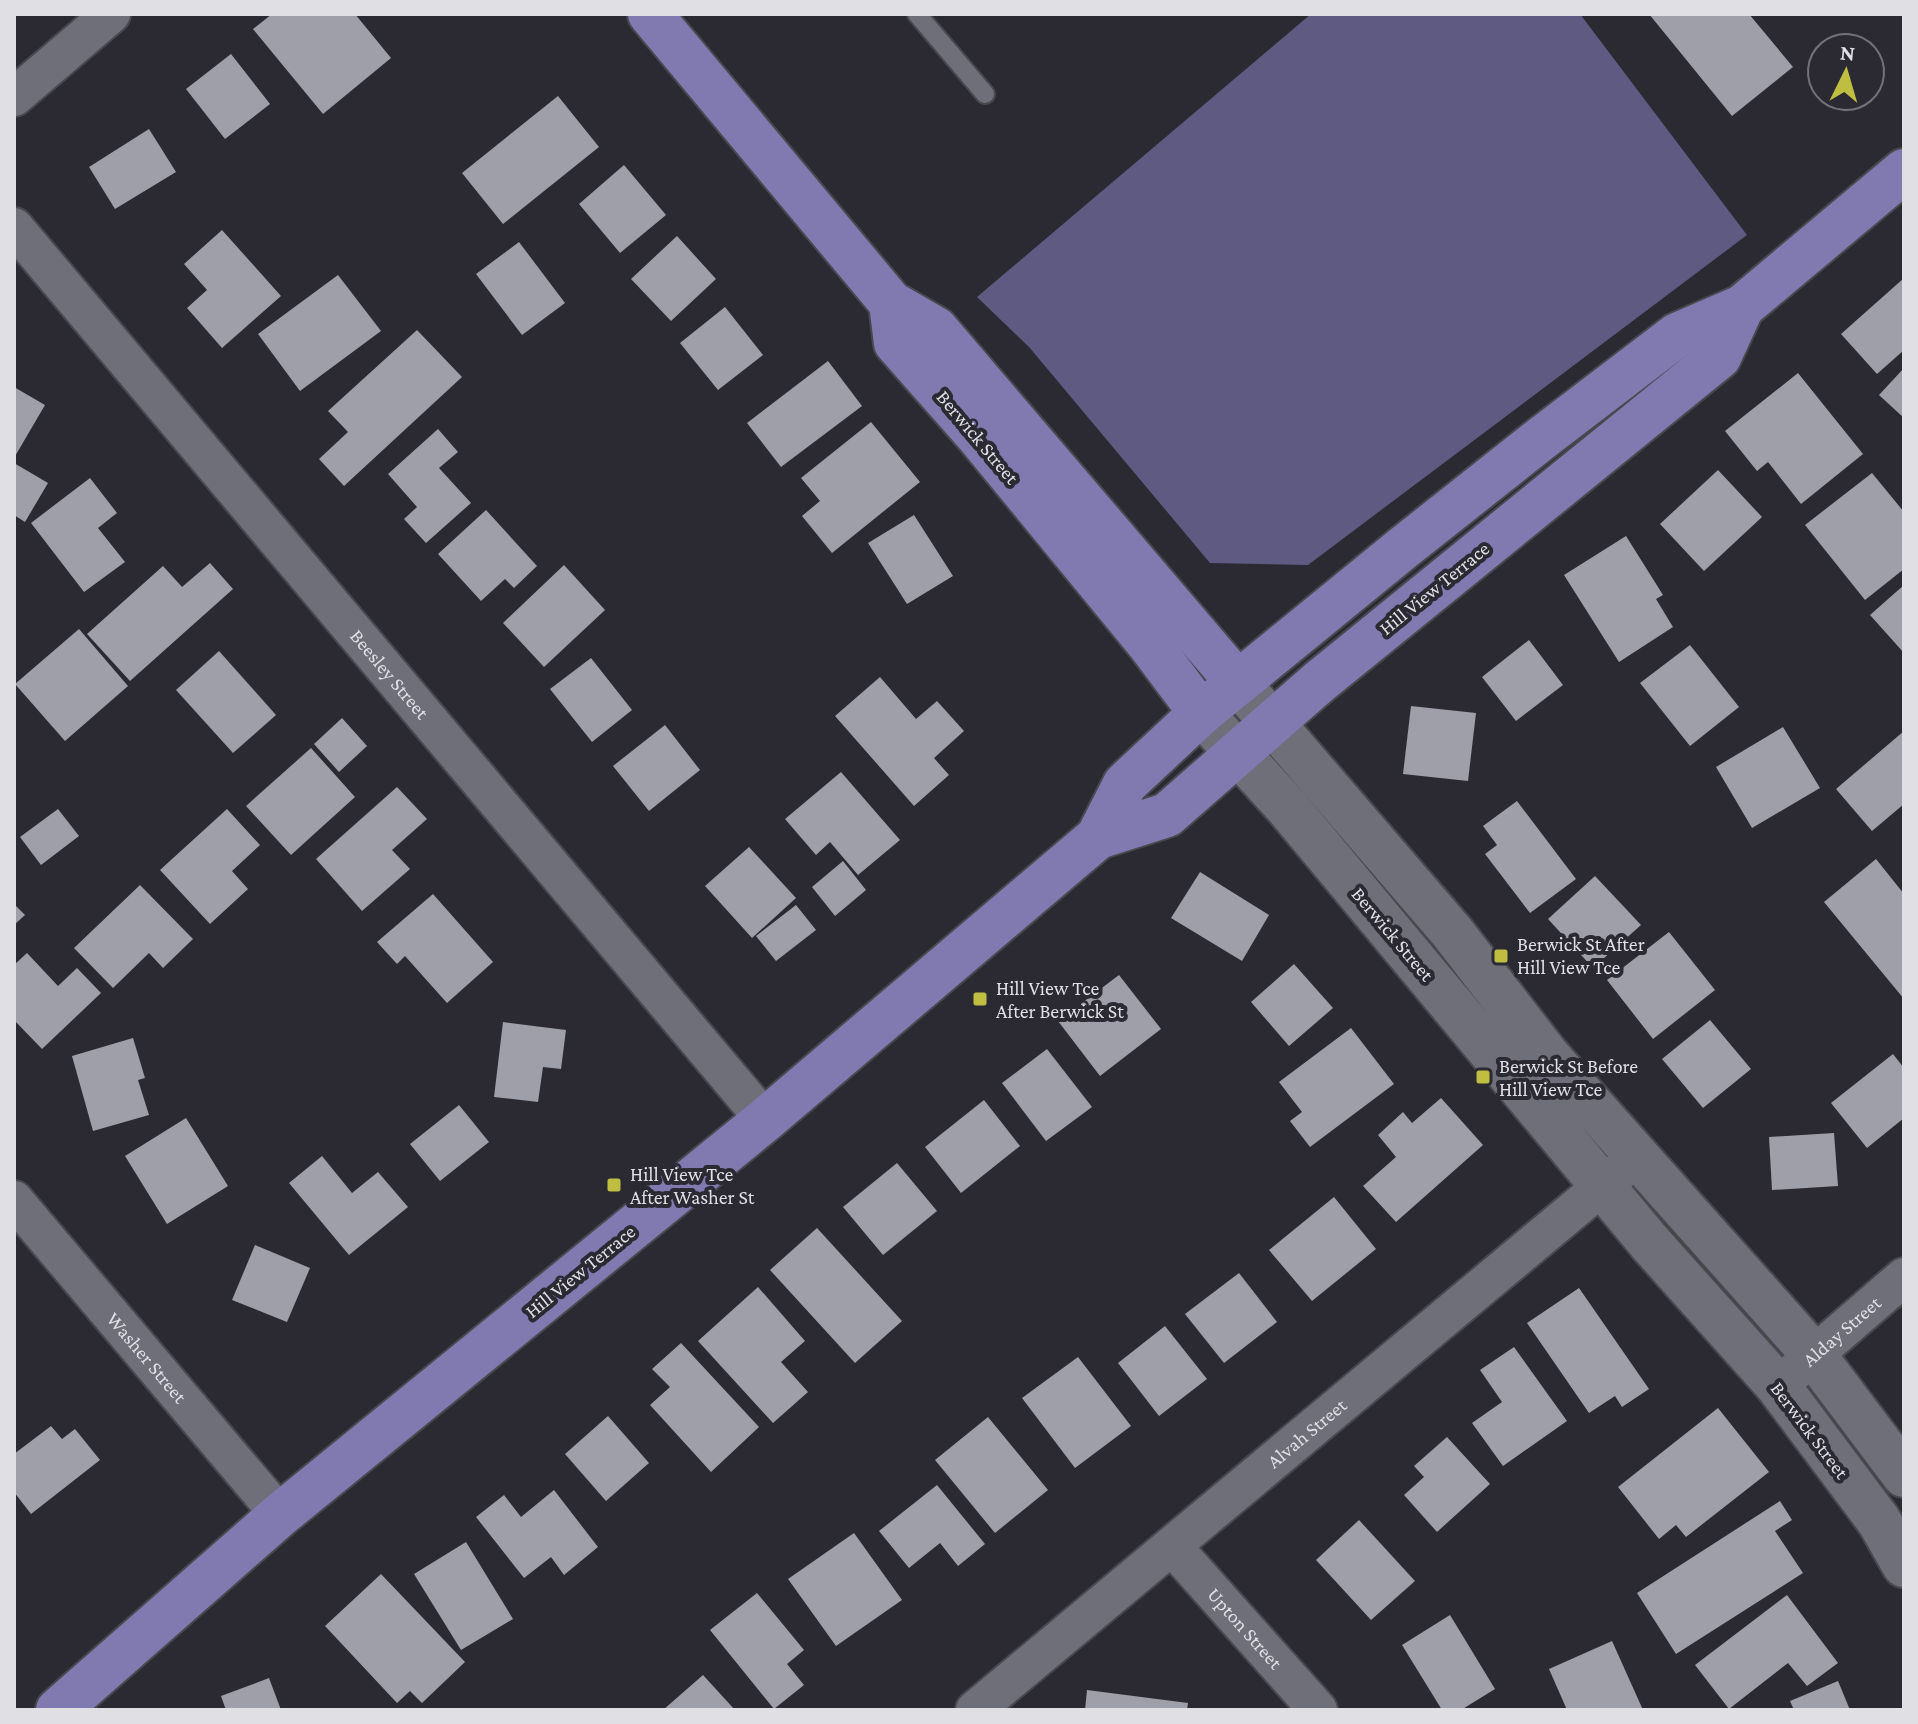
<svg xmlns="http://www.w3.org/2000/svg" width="1918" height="1724" font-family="'Crimson Pro',serif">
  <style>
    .forest { fill: #5e5a82 }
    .building { fill: #9f9fa9 }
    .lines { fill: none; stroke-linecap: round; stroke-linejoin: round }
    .lane-casing { stroke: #48484f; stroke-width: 22 }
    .street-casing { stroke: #48484f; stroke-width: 42 }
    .secondary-casing { stroke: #48484f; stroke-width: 48 }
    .primary-casing { stroke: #48484f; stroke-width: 48 }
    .lane { stroke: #6f6f79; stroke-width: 18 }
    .street { stroke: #6f6f79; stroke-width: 38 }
    .secondary { stroke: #6f6f79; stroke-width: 44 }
    .primary { stroke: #807ab1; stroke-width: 44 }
    .poi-dot { fill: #c0be41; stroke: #2b2a33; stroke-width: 3 }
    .labels { text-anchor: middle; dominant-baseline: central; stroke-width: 8; stroke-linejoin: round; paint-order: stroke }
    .street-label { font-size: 20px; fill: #dfdfe4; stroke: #2b2a33 }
    .poi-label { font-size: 20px; fill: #dfdfe4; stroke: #2b2a33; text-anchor: start }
  </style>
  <rect width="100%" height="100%" fill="#2b2a33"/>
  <polygon class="forest" points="1311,14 1580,14 1747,235 1308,565 1210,563 1029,347 977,297"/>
  <g class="building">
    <polygon points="272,14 355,14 391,58 323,114 253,29"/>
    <polygon points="1649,14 1749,14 1793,67 1732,116"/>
    <polygon points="231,54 270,104 225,139 186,89"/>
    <polygon points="558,96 599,147 503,224 462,173"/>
    <polygon points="149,129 176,172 115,209 89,167"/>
    <polygon points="624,165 666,215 620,253 579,204"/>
    <polygon points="222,230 281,296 222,348 187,308 207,290 184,264"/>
    <polygon points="677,236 716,279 671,321 631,279"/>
    <polygon points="519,242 565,303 522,335 476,274"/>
    <polygon points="338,275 381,331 300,391 258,334"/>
    <polygon points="1904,278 1904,350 1877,374 1841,334"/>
    <polygon points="725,307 763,355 718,390 680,343"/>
    <polygon points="417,330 462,377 344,486 319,459 348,432 328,411"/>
    <polygon points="828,361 862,406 781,467 747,423"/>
    <polygon points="1904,368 1904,418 1879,395"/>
    <polygon points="1798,373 1863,454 1801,504 1768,462 1757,471 1725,431"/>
    <polygon points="14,387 45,405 14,458"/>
    <polygon points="871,422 920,482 832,553 802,516 820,501 801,478"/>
    <polygon points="438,429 458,452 439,468 471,503 426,543 404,519 417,507 388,474"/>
    <polygon points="14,463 48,483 25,522 14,515"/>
    <polygon points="1718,470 1762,517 1704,571 1660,524"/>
    <polygon points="1872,473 1904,512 1904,569 1865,600 1805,525"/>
    <polygon points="90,478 117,513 98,528 125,562 84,592 31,523"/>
    <polygon points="486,510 537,566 514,588 505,579 481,601 438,554"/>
    <polygon points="914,515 953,576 907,604 868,543"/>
    <polygon points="1626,536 1663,595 1656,599 1673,627 1619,662 1564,575"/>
    <polygon points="210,563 233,589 130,681 87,634 163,566 182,587"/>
    <polygon points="564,565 605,610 544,667 503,623"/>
    <polygon points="1904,585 1904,653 1870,615"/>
    <polygon points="79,629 128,686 65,741 15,684"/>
    <polygon points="1529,640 1563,685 1516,721 1482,677"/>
    <polygon points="1690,645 1739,707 1690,746 1640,683"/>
    <polygon points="219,651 276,715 233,753 176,690"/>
    <polygon points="591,658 632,710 592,742 550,689"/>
    <polygon points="880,677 916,719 937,701 964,731 934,758 949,775 914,806 835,716"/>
    <polygon points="1411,706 1476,713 1468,781 1403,774"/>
    <polygon points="342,718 367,746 339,772 314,744"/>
    <polygon points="665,725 700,770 649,811 613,766"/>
    <polygon points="1783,727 1820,788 1752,828 1716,767"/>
    <polygon points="1904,731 1904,804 1872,831 1836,789"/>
    <polygon points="311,748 355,797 291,855 246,806"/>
    <polygon points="841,772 900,840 858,875 830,842 816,855 785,819"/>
    <polygon points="397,787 427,819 392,850 410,869 362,911 316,859"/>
    <polygon points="1517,801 1576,879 1530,913 1485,854 1497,845 1483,826"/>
    <polygon points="58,809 79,836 41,865 20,837"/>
    <polygon points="227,809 260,845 232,871 248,889 210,924 160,870"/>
    <polygon points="749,847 796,898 752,938 705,886"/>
    <polygon points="1876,859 1904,894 1904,999 1824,902"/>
    <polygon points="843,861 866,890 835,916 812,887"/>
    <polygon points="1200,872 1269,915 1242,961 1171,918"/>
    <polygon points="1595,876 1641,925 1593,968 1548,919"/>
    <polygon points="140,885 193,939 163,968 149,953 113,988 74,948"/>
    <polygon points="433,894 493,962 447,1003 405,956 397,964 377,942"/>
    <polygon points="14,904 25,915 14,925"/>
    <polygon points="796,905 816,930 776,961 756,936"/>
    <polygon points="1669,932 1715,990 1653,1039 1607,980"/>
    <polygon points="27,953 58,986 77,968 101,993 42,1049 14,1020 14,965"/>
    <polygon points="1294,964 1333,1008 1289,1046 1251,1002"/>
    <polygon points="1119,975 1161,1029 1100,1076 1058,1021"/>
    <polygon points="1710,1020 1751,1069 1703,1108 1662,1059"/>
    <polygon points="503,1022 566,1030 561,1069 543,1067 538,1102 494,1097"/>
    <polygon points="1351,1028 1394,1084 1310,1147 1290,1121 1302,1112 1279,1082"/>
    <polygon points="133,1038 145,1078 138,1080 149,1115 93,1131 72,1056"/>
    <polygon points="1047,1049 1092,1107 1046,1141 1002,1083"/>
    <polygon points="1893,1054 1904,1068 1904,1118 1867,1148 1831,1103"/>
    <polygon points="1441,1098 1483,1145 1396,1222 1363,1186 1396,1157 1378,1135 1403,1112 1412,1123"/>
    <polygon points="984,1100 1020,1146 961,1193 925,1147"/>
    <polygon points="459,1105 489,1142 440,1181 410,1144"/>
    <polygon points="186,1118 228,1186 167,1224 125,1156"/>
    <polygon points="1834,1133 1838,1186 1772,1190 1769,1137"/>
    <polygon points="322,1156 352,1193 378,1172 408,1207 349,1255 289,1183"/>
    <polygon points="897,1163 937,1211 883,1255 843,1207"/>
    <polygon points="1334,1197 1376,1249 1312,1301 1269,1250"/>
    <polygon points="817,1228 902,1321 855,1363 770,1270"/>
    <polygon points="255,1245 310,1268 287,1322 232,1300"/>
    <polygon points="1239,1273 1277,1322 1224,1363 1185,1314"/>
    <polygon points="758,1287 805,1341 781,1362 808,1392 773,1423 698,1341"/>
    <polygon points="1579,1288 1649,1389 1622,1407 1615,1396 1589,1413 1527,1323"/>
    <polygon points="1165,1326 1207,1379 1159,1416 1118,1363"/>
    <polygon points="681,1343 759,1427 711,1472 650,1405 670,1387 652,1369"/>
    <polygon points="1514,1347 1567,1421 1503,1466 1472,1423 1502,1402 1480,1370"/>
    <polygon points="1078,1357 1131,1426 1075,1468 1022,1398"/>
    <polygon points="1718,1408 1769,1472 1686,1537 1676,1525 1659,1539 1618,1487"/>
    <polygon points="608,1416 649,1463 606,1501 565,1454"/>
    <polygon points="988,1417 1048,1490 995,1533 935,1460"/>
    <polygon points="51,1426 62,1439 75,1429 100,1460 31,1514 14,1492 14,1454"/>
    <polygon points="1447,1437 1490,1484 1437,1532 1404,1495 1424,1477 1414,1466"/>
    <polygon points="937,1485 985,1544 958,1566 940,1543 909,1568 879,1531"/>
    <polygon points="554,1490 598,1547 564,1575 551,1557 524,1578 476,1517 504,1495 521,1517"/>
    <polygon points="1780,1501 1792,1520 1775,1531 1803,1573 1676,1654 1637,1593"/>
    <polygon points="1359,1520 1415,1581 1371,1620 1316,1560"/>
    <polygon points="854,1533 902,1600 836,1646 788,1579"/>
    <polygon points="466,1542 513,1619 461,1650 414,1574"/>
    <polygon points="381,1574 465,1662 422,1703 410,1691 397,1703 325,1626"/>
    <polygon points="757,1593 804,1650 787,1664 804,1685 774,1709 710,1630"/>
    <polygon points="1787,1595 1838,1663 1807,1686 1788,1663 1729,1709 1695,1665"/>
    <polygon points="1450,1615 1495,1689 1461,1710 1442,1710 1402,1645"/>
    <polygon points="1612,1641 1643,1710 1567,1710 1549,1669"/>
    <polygon points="703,1675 735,1710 663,1710"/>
    <polygon points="269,1678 281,1710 226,1710 221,1696"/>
    <polygon points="1838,1681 1850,1710 1794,1710 1790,1701"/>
    <polygon points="1087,1690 1188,1703 1187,1710 1085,1710"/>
  </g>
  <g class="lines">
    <defs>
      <polyline id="lane" points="917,14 985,94"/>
      <g id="street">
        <polyline points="14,97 111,14"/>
        <path id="s1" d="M 14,227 L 765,1120"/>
        <path id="s2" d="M 14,1200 L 280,1515"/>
        <path id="s3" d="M 1778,1386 L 1904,1277"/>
        <path id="s4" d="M 1172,1546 L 1318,1710"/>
        <path id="s5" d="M 975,1710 L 1637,1157"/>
      </g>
      <g id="secondary">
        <polyline points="1238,683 1452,932 1547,1055 1813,1354 1904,1475"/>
        <polyline points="1201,713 1287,807 1650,1243 1778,1386 1879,1521 1904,1565"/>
      </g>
      <g id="primary">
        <polyline points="650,14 891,303 936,329 1238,683"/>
        <polyline points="891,303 896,343 979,437 1150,645 1201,713"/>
        <polyline points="1098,837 1167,815 1319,682 1719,357 1742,307"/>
        <polyline points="58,1710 280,1515 765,1120 1098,837 1125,784 1201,713 1403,548 1542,438 1677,335 1742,307 1904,171"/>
      </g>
    </defs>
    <use href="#lane" class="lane-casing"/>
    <use href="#street" class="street-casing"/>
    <use href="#secondary" class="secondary-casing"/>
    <use href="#primary" class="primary-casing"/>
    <use href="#lane" class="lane"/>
    <use href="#street" class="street"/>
    <use href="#secondary" class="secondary"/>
    <use href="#primary" class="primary"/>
  </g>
  <g class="poi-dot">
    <rect x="1493" y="948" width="16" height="16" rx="4"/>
    <rect x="972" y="991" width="16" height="16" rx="4"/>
    <rect x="1475" y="1069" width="16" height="16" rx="4"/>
    <rect x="606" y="1177" width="16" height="16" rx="4"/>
  </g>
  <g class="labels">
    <g class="street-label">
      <text transform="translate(978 437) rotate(50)">Berwick Street</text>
      <text transform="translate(1434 588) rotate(-39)">Hill View Terrace</text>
      <text stroke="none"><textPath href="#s1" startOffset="584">Beesley Street</textPath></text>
      <text transform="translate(1393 934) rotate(50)">Berwick Street</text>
      <text transform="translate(580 1271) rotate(-39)">Hill View Terrace</text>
      <text stroke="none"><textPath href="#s3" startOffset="84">Alday Street</textPath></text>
      <text stroke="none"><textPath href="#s2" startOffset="206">Washer Street</textPath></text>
      <text transform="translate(1810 1430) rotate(53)">Berwick Street</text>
      <text stroke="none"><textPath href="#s5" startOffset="432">Alvah Street</textPath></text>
      <text stroke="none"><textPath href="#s4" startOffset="110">Upton Street</textPath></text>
    </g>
    <g class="poi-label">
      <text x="1517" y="944">Berwick St After<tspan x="1517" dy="23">Hill View Tce</tspan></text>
      <text x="996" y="988">Hill View Tce<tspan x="996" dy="23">After Berwick St</tspan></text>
      <text x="1499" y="1066">Berwick St Before<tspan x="1499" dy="23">Hill View Tce</tspan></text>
      <text x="630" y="1174">Hill View Tce<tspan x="630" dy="23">After Washer St</tspan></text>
    </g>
  </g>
  <rect width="1918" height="1724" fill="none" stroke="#dfdfe4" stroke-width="32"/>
  <g transform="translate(1846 72) rotate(5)"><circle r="38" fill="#2b2a33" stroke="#73727a" stroke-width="2"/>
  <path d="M0-6L14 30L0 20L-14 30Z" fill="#c0be41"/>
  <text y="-12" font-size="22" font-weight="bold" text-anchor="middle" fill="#dfdfe4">N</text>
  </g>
</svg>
